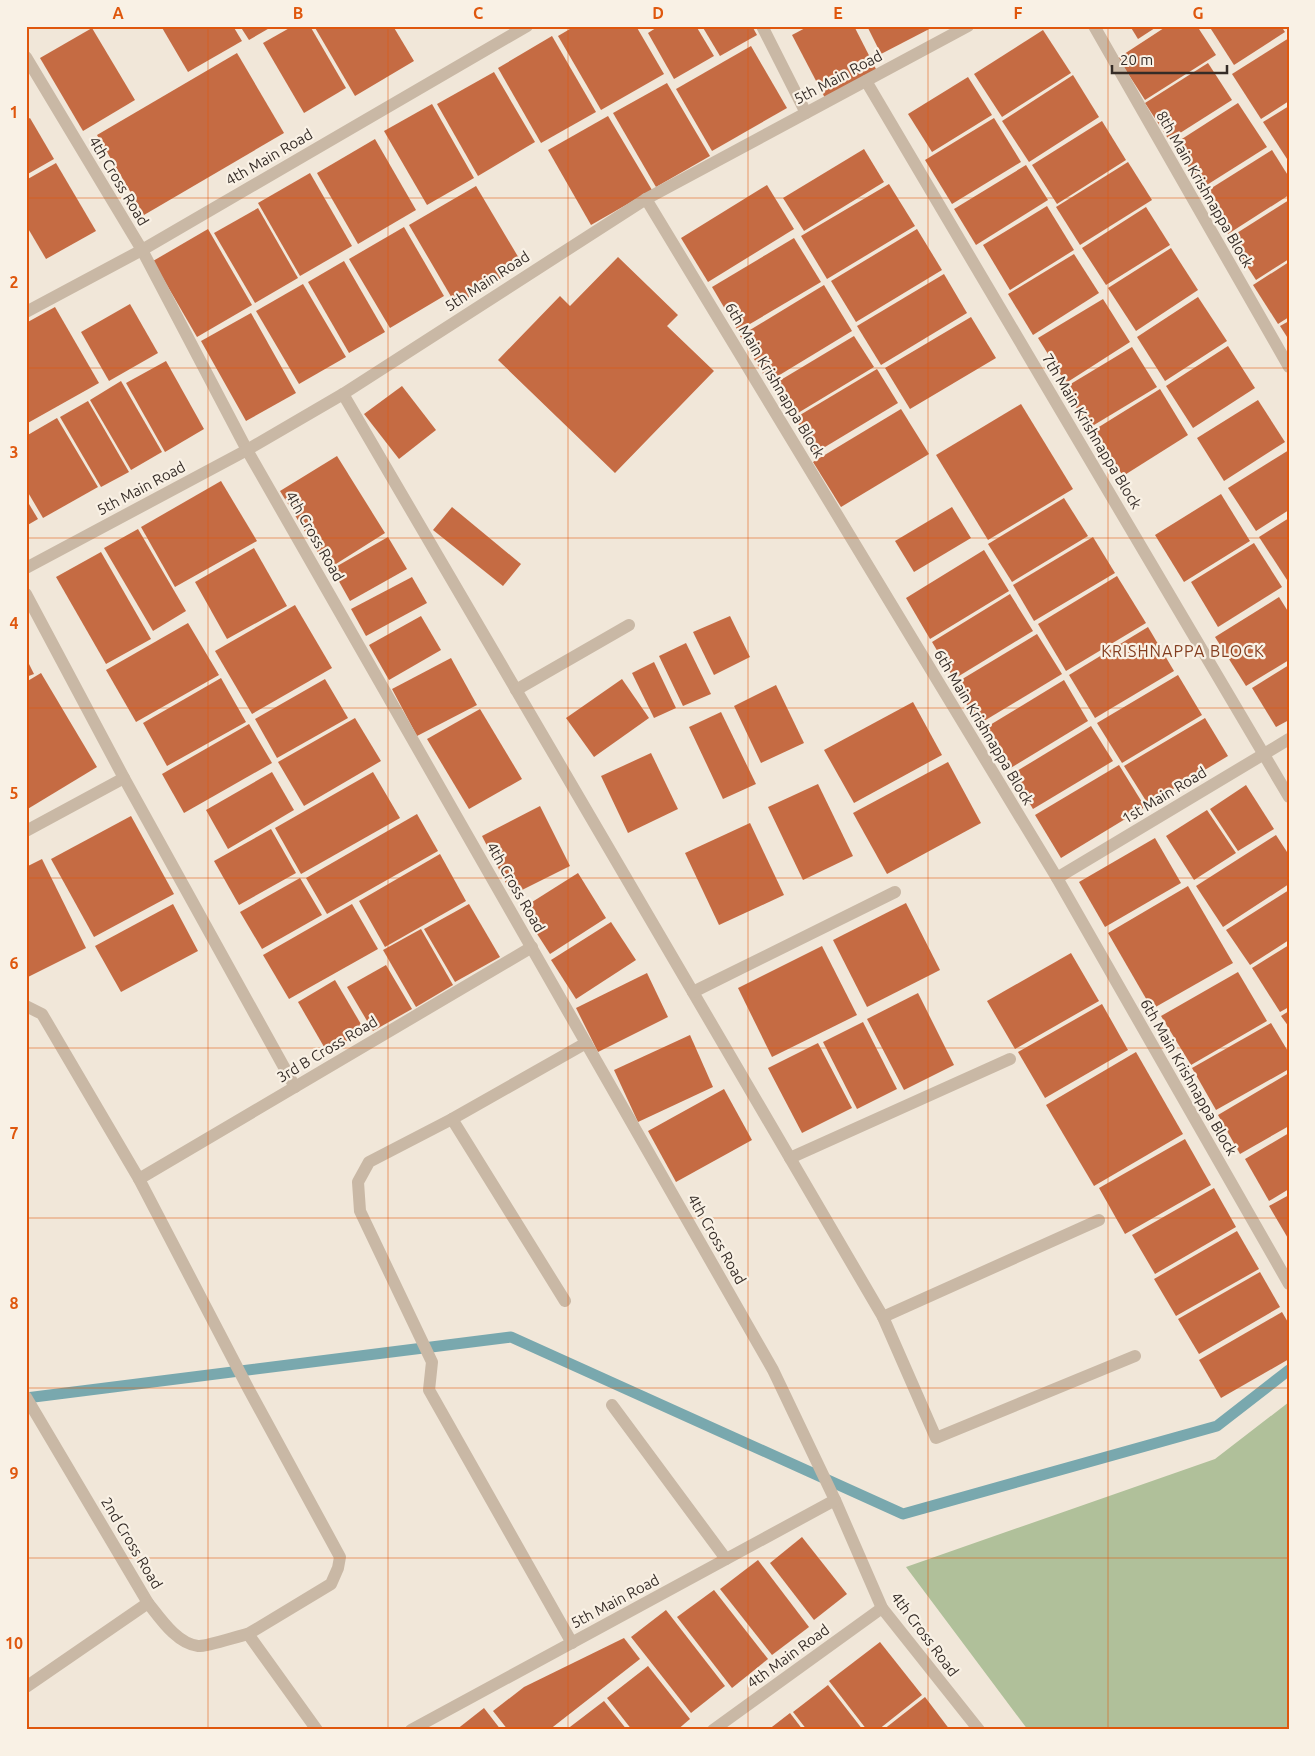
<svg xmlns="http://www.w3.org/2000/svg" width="1315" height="1756" font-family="Ubuntu,sans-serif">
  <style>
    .green { fill: #b0c09a }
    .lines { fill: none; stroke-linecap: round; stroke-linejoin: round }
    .stream { stroke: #79a8ae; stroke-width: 11 }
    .building { fill: #c56b43 }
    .minor { stroke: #c9b8a5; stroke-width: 12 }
    .grid { fill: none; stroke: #df570d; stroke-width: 1; stroke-opacity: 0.55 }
    .labels { text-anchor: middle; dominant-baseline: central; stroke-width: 4.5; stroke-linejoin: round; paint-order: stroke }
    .street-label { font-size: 15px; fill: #352c27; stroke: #f9f1e5 }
    .neighbourhood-label { font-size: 16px; letter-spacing: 1px; fill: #833e20; stroke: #f9f1e5 }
    .neatline { fill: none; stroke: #df570d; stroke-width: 2 }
    .grid-label { font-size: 16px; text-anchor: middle; font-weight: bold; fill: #df570d }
  </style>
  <rect width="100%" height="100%" fill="#f1e7d9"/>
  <polygon class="green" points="1289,1402 1289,1730 1028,1730 906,1567 1215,1459"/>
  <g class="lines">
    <polyline class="stream" points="26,1398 511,1337 903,1514 1217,1426 1289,1370"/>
  </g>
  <g class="building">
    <polygon points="161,26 233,26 242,41 188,72"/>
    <polygon points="240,26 273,26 249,40"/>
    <polygon points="293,26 310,26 346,88 304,113 263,43"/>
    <polygon points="314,26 393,26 414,61 355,96"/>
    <polygon points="575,26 636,26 664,74 601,110 558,36"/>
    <polygon points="659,26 696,26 714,56 674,79 648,33"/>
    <polygon points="702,26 752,26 757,35 720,56"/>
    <polygon points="809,26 854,26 877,71 825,98 792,35"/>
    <polygon points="867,26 935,26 881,54"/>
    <polygon points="1130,26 1158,26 1138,39"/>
    <polygon points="1167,26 1197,26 1216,55 1145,100 1118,58"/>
    <polygon points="1209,26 1281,26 1285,32 1234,65"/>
    <polygon points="92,28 135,100 83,131 40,58"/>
    <polygon points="1043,30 1071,73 1002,117 974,74"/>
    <polygon points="552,36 596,112 541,143 498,68"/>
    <polygon points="1289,38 1289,101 1261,119 1232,74"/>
    <polygon points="751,46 787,108 712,151 676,89"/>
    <polygon points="237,53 284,133 144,215 97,135"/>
    <polygon points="1208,63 1232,100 1169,140 1145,103"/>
    <polygon points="494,72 535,142 478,176 437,104"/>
    <polygon points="1073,75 1099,117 1029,162 1002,121"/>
    <polygon points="968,77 992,115 932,152 908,114"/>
    <polygon points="667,83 710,156 656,187 613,113"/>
    <polygon points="1238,103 1267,147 1202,188 1174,144"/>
    <polygon points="432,104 474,178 427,205 384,131"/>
    <polygon points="1289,106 1289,162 1263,122"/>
    <polygon points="608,116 652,190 591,225 548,150"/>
    <polygon points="30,118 54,159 26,175 26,120"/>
    <polygon points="994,118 1021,162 952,204 925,160"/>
    <polygon points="1102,121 1126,160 1057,204 1032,165"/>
    <polygon points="375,139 416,210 358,244 317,173"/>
    <polygon points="864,149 884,182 804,231 783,198"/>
    <polygon points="1272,150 1289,177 1289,195 1228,234 1202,194"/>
    <polygon points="1128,162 1152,200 1080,245 1056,207"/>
    <polygon points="56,163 96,231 46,259 26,225 26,180"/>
    <polygon points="1026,165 1048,200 976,245 954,209"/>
    <polygon points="310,173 352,246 300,276 258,203"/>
    <polygon points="889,184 915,226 827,279 801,236"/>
    <polygon points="767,185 794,229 708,282 681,238"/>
    <polygon points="476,186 523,265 456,305 409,225"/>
    <polygon points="1289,200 1289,259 1256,280 1229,238"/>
    <polygon points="1047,206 1074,250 1010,290 983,245"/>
    <polygon points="1146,207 1170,245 1106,285 1082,248"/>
    <polygon points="258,208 298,278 255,303 214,233"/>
    <polygon points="404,227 444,296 390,328 349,259"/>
    <polygon points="208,229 252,305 197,337 153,261"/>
    <polygon points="917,229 942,270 856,322 831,281"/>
    <polygon points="794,238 821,282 738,331 712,287"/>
    <polygon points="1171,248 1198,290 1136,331 1108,288"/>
    <polygon points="1074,254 1099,293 1033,335 1008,294"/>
    <polygon points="618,257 678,315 667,326 714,371 615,473 498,360 560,296 570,306"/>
    <polygon points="344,261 385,332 349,353 308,282"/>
    <polygon points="1289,262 1289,317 1278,324 1253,285"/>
    <polygon points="944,274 967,313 881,365 857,326"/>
    <polygon points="303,284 346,357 299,384 256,311"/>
    <polygon points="824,285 852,331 768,382 740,336"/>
    <polygon points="1198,297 1227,341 1165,381 1137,337"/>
    <polygon points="1103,299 1130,342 1066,383 1038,338"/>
    <polygon points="130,304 158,353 109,381 81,332"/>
    <polygon points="55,307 99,383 26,424 26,323"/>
    <polygon points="251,313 296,393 246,421 201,341"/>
    <polygon points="971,317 996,358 910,409 885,368"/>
    <polygon points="1289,321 1289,340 1280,326"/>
    <polygon points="854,336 874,367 793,416 774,384"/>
    <polygon points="1228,346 1255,388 1193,428 1166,386"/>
    <polygon points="1132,347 1157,387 1089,428 1064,388"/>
    <polygon points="166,361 204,429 165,452 126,383"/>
    <polygon points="877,369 898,403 815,453 795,418"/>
    <polygon points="121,381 162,452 131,470 90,400"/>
    <polygon points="402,386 436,430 399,459 364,414"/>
    <polygon points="1160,389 1188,435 1123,476 1094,430"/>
    <polygon points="1258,400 1285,442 1224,481 1197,438"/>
    <polygon points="88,401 129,472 101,487 60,417"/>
    <polygon points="1021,404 1073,489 988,540 936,455"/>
    <polygon points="901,409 929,454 841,507 813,462"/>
    <polygon points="57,418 98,487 43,518 26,489 26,436"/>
    <polygon points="1289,450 1289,510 1256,531 1228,488"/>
    <polygon points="337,456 385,533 328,569 280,491"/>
    <polygon points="221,481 257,541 175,587 141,527"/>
    <polygon points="1221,494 1250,541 1184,582 1155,535"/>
    <polygon points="1064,498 1088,536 1012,582 988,544"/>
    <polygon points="26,499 38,519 26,526"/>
    <polygon points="452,507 521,564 503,586 433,530"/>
    <polygon points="952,507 971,538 914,572 895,541"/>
    <polygon points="1289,518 1289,583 1259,537"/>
    <polygon points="138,529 186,611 153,631 104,548"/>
    <polygon points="388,537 407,569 350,601 332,569"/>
    <polygon points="1093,537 1115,573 1034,621 1013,585"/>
    <polygon points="1254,543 1282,587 1218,627 1191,582"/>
    <polygon points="254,548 287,606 227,639 195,582"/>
    <polygon points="984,550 1009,591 930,639 906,598"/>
    <polygon points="101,552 151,639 106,664 56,577"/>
    <polygon points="1117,576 1146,623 1066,671 1038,624"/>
    <polygon points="412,577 427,603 366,636 351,609"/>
    <polygon points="1010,594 1033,631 954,679 932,642"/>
    <polygon points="1279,597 1289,613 1289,660 1246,686 1215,637"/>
    <polygon points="295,605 332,668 252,714 215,651"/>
    <polygon points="421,616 441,650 389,680 369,645"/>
    <polygon points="730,616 750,657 714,675 693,632"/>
    <polygon points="188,623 219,675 136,722 106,670"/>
    <polygon points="1148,627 1174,671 1095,718 1069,675"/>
    <polygon points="1037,634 1062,674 979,724 954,684"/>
    <polygon points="686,643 711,694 683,706 659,656"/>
    <polygon points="26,658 34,674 26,677"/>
    <polygon points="451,658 477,705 417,736 392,689"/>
    <polygon points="654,662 676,708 654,718 632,673"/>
    <polygon points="1289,665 1289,720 1276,727 1252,688"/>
    <polygon points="41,673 97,767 26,810 26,682"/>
    <polygon points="1178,675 1202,715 1122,763 1097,723"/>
    <polygon points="221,678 246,722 167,766 143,723"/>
    <polygon points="325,679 348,718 277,758 255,719"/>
    <polygon points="622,679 649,718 594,757 566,718"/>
    <polygon points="1064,680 1088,721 1009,769 985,728"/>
    <polygon points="776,685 804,743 761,763 734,706"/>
    <polygon points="913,702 942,755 854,803 824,750"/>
    <polygon points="480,709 522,779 469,809 427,739"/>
    <polygon points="721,712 756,784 723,799 689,727"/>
    <polygon points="355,718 381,761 304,806 278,762"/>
    <polygon points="1205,718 1228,756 1148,804 1124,766"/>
    <polygon points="249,724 272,763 184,813 162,774"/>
    <polygon points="1091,726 1113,761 1033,809 1012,774"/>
    <polygon points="651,753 678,809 628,833 601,776"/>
    <polygon points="948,762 981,823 887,874 853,813"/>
    <polygon points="1119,765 1145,807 1061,858 1035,815"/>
    <polygon points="272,772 294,810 228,849 206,810"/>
    <polygon points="373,772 400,818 301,874 275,828"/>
    <polygon points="818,784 853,856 803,880 768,807"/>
    <polygon points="1246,785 1274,829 1238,851 1210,809"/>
    <polygon points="540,806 570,866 512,895 482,836"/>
    <polygon points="1207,810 1236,853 1194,880 1166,836"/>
    <polygon points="417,814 438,851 327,914 306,878"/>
    <polygon points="131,816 174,894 94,937 51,859"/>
    <polygon points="750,823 784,895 719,925 685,853"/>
    <polygon points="271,829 296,873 239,905 214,861"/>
    <polygon points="1276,835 1289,855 1289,884 1223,927 1196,886"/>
    <polygon points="1155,838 1181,883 1105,927 1079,882"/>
    <polygon points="440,854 466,901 385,947 359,901"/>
    <polygon points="42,859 86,948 26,978 26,867"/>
    <polygon points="578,873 606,918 550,954 521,909"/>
    <polygon points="300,878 322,915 262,949 240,912"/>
    <polygon points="1188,886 1233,963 1152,1009 1108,933"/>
    <polygon points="1289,890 1289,940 1250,965 1226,930"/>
    <polygon points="906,903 940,970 867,1007 833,940"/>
    <polygon points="173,904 198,951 121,992 95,946"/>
    <polygon points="352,904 378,949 289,999 263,955"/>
    <polygon points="469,904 500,957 455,982 424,929"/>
    <polygon points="611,922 636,960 576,999 551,960"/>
    <polygon points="421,929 453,985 416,1007 383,950"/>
    <polygon points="1289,945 1289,1007 1280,1012 1252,968"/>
    <polygon points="822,946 857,1015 772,1057 738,988"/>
    <polygon points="1071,953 1099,1001 1015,1049 987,1001"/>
    <polygon points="386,965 412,1009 373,1031 347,987"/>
    <polygon points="1238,972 1267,1021 1191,1065 1161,1016"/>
    <polygon points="647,973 668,1017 598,1052 576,1008"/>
    <polygon points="335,980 365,1031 327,1052 298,1002"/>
    <polygon points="918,993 954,1065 904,1090 867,1019"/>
    <polygon points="1102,1004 1128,1050 1045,1098 1018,1052"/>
    <polygon points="1289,1011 1289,1027 1281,1016"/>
    <polygon points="863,1022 897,1089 857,1109 823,1042"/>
    <polygon points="1271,1023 1289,1053 1289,1069 1216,1110 1192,1068"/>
    <polygon points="690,1035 713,1087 638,1122 614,1070"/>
    <polygon points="818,1043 852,1108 802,1133 768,1068"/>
    <polygon points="1136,1052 1183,1134 1094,1186 1046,1105"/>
    <polygon points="1289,1073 1289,1126 1240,1154 1218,1115"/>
    <polygon points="724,1089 752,1140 676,1182 648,1131"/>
    <polygon points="1289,1133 1289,1189 1269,1201 1245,1159"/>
    <polygon points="1185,1139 1211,1185 1125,1234 1099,1188"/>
    <polygon points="1214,1188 1236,1227 1155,1274 1132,1235"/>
    <polygon points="1289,1195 1289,1240 1269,1206"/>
    <polygon points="1237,1231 1259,1269 1176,1316 1154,1279"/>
    <polygon points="1260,1272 1280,1307 1199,1354 1178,1319"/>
    <polygon points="1282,1312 1289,1324 1289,1359 1221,1398 1199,1360"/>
    <polygon points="802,1537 847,1594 814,1620 770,1563"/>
    <polygon points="758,1560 809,1627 772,1655 720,1589"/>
    <polygon points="714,1590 768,1659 732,1688 677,1617"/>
    <polygon points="666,1610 725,1686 691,1713 631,1637"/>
    <polygon points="624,1638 640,1659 549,1730 508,1730 493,1711 524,1687"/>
    <polygon points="880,1642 922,1695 878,1730 867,1730 829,1681"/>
    <polygon points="648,1666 690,1719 677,1730 632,1730 607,1698"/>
    <polygon points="828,1685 863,1730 807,1730 793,1712"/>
    <polygon points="925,1697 950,1730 883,1730"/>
    <polygon points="604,1701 627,1730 566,1730"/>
    <polygon points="484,1708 501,1730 456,1730"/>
    <polygon points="790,1713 803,1730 768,1730"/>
  </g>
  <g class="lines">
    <g class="minor">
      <polyline points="762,26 806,113"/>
      <polyline points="1094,26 1289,367"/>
      <polyline points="26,57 142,250 247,450 773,1370 835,1500 882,1608 979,1730"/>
      <polyline points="866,81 1289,797"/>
      <polyline points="646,199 1057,878 1289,1284"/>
      <polyline points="26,312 142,250 527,26"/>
      <polyline points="343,394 883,1317 936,1438 1135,1356"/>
      <polyline points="26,568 247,450 343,394 646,199 968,26"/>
      <polyline points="26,594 124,778 295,1087"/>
      <polyline points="516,690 629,625"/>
      <polyline points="26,831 124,778"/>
      <polyline points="1057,878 1289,739"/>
      <polyline points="693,992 895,892"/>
      <polyline points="26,1006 42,1014 139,1179 248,1388 340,1557 338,1568 331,1584 248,1634 317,1730"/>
      <polyline points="452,1119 565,1301"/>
      <polyline points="790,1158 1010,1059"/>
      <polyline points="139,1179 532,947"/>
      <polyline points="883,1317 1099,1220"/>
      <path d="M 26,1397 L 148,1603 C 160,1618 177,1644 198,1646 C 206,1647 238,1636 248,1634"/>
      <polyline points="612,1405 726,1559"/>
      <polyline points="572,1643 429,1390 432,1362 360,1211 358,1182 369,1162 452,1119 586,1043"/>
      <polyline points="26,1687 148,1603"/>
      <polyline points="411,1730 835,1500"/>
      <polyline points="713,1730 882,1608"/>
    </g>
  </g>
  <path class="grid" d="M 208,26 L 208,1730M 388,26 L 388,1730M 568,26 L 568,1730M 748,26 L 748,1730M 928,26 L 928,1730M 1108,26 L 1108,1730M 26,198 L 1289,198M 26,368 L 1289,368M 26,538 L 1289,538M 26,708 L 1289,708M 26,878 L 1289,878M 26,1048 L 1289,1048M 26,1218 L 1289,1218M 26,1388 L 1289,1388M 26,1558 L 1289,1558"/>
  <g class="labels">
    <g class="street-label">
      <text transform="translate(838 77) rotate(-28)">5th Main Road</text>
      <text transform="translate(269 157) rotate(-30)">4th Main Road</text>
      <text transform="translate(119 181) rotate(59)">4th Cross Road</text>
      <text transform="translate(1205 189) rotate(60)">8th Main Krishnappa Block</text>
      <text transform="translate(487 281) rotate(-33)">5th Main Road</text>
      <text transform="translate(775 380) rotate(59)">6th Main Krishnappa Block</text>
      <text transform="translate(1092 431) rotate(59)">7th Main Krishnappa Block</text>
      <text transform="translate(141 488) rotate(-28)">5th Main Road</text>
      <text transform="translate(315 536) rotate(60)">4th Cross Road</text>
      <text transform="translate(984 727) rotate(59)">6th Main Krishnappa Block</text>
      <text transform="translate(1164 795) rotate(-31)">1st Main Road</text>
      <text transform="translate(516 887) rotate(60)">4th Cross Road</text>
      <text transform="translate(327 1049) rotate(-31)">3rd B Cross Road</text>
      <text transform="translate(1189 1077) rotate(60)">6th Main Krishnappa Block</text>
      <text transform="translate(717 1239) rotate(60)">4th Cross Road</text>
      <text transform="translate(132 1543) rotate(59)">2nd Cross Road</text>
      <text transform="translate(615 1601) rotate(-28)">5th Main Road</text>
      <text transform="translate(925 1634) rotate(53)">4th Cross Road</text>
      <text transform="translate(788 1656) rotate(-36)">4th Main Road</text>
    </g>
    <g class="neighbourhood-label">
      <text x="1183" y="651">KRISHNAPPA BLOCK</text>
    </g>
  </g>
  <rect width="1315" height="1756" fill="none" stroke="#f9f1e5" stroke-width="55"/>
  <path d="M1112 65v8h115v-8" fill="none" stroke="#352c27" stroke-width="2.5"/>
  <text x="1120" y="65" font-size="15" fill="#352c27" stroke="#f9f1e5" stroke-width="4" paint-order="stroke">20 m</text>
  <rect x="28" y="28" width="1260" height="1700" class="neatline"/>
  <g class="grid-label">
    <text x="118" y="19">A</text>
    <text x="298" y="19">B</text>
    <text x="478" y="19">C</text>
    <text x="658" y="19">D</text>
    <text x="838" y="19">E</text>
    <text x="1018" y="19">F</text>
    <text x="1198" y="19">G</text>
    <text x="14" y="118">1</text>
    <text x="14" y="288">2</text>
    <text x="14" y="458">3</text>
    <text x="14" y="629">4</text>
    <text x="14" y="799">5</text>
    <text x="14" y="969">6</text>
    <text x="14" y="1139">7</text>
    <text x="14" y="1309">8</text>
    <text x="14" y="1479">9</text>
    <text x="14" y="1649">10</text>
  </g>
</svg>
